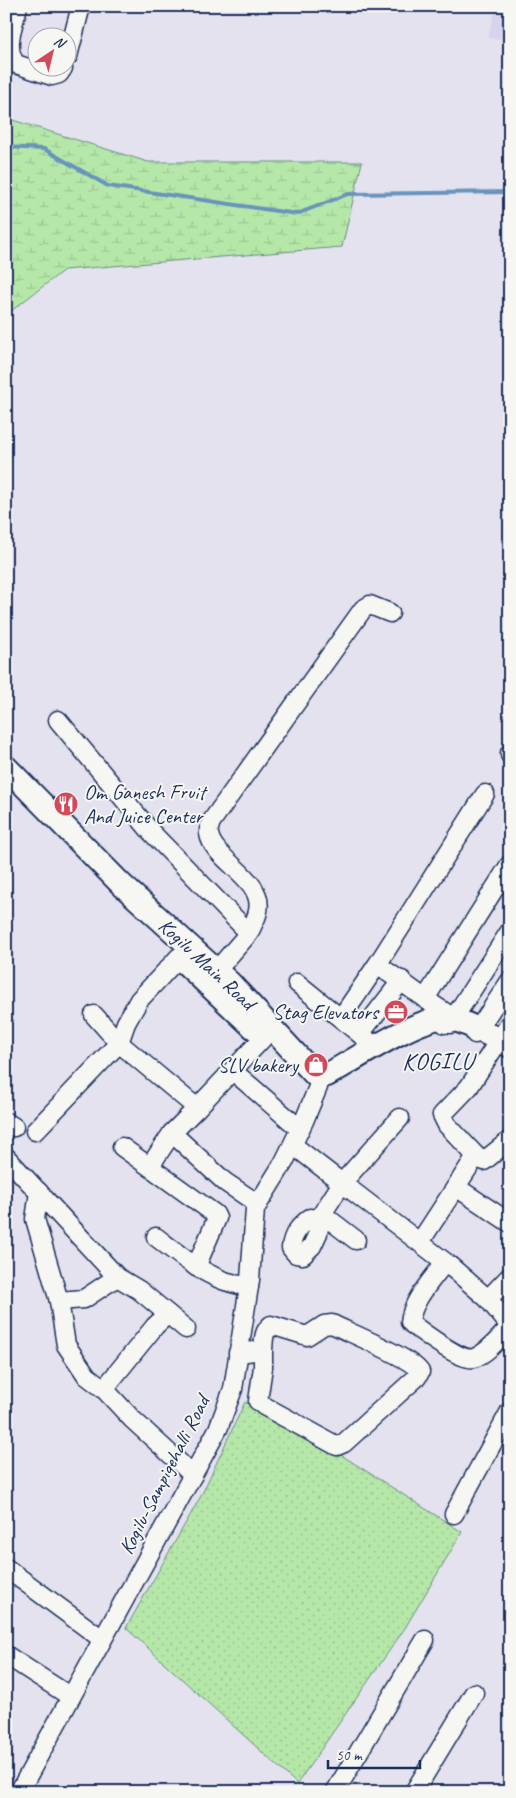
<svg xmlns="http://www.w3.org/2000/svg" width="516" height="1798" font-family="Caveat,sans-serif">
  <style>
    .built { fill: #d6d4ec }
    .grass { fill: url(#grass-dots); stroke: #688c83 }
    .wetland { fill: url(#wetland-marsh); stroke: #688c83 }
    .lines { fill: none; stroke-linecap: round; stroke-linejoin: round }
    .stream { stroke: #6894bc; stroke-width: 4 }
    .minor-casing { stroke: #1b2f5e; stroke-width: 21 }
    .major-casing { stroke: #1b2f5e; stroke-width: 26 }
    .minor { stroke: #f6f6f2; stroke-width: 18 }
    .major { stroke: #f6f6f2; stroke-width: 22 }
    .labels { text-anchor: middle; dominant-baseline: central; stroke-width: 4; stroke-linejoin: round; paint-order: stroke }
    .poi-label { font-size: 21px; fill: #1b2f5e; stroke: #f6f6f2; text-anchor: end }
    .street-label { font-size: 21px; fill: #1b2f5e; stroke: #f6f6f2 }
    .quarter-label { font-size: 24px; letter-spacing: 1px; fill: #1b2f5e; stroke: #f6f6f2 }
  </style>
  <defs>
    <pattern id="grass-dots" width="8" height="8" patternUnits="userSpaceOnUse" patternTransform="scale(1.25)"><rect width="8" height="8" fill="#b5e8a8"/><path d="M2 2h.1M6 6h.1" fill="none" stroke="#9bc793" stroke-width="1.8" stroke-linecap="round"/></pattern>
    <pattern id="wetland-marsh" width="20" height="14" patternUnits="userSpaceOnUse" patternTransform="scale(1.25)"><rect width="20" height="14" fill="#b5e8a8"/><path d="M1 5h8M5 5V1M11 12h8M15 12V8" fill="none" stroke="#9bc793"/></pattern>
  </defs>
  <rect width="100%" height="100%" fill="#e3e2ee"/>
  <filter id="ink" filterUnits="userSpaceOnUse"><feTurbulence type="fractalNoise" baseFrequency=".02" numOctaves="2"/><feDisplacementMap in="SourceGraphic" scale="10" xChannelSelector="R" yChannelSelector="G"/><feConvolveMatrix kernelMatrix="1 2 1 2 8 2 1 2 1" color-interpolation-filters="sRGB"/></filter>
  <g filter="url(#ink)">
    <polygon class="built" points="496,6 510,6 510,40 488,38"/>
    <polygon class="grass" points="245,1402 341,1455 462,1532 405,1628 297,1784 126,1628 201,1496"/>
    <polygon class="wetland" points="6,118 148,162 362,162 342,247 64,270 6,315"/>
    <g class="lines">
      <polyline class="stream" points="6,147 44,149 108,186 297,214 348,194 510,192"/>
      <defs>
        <g id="minor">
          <path d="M 18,6 C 14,24 3,48 16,64 L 52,76 L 59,74 L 63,68"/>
          <polyline points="68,56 81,6"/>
          <polyline points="58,720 152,833 249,933 216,971"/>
          <polyline points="510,753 510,755"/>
          <path d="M 249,933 C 252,926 257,918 258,911 C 265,879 213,860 209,834 C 208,830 210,825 211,822 L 363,609 L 370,605 L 390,613"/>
          <path d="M 377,965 C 401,980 422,998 446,1013 L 445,1024"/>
          <polyline points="297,983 376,1047"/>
          <polyline points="425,999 510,864"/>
          <polyline points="94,1015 119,1043"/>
          <polyline points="341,1018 377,965 485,794"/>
          <polyline points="510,1023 469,1087 442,1115 447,1125 479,1159 484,1161 510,1140"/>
          <polyline points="450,1024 510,931"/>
          <polyline points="360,1034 402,980"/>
          <polyline points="475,1034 510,981"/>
          <polyline points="119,1043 126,1023 139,1000 179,957"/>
          <polyline points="233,1071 300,1129"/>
          <polyline points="6,1122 14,1127"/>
          <polyline points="35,1131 119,1043 197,1108 263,1038"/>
          <polyline points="172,1133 225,1182 258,1204"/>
          <polyline points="293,1145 342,1183 400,1118"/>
          <polyline points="122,1147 215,1214 217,1218 196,1267"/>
          <polyline points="6,1157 117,1277"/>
          <polyline points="150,1166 172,1133 197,1108"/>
          <polyline points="456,1187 510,1223"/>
          <polyline points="39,1192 35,1219 59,1301 66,1345 87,1376 104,1389 132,1419 193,1475"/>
          <polyline points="322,1214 356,1240"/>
          <path d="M 321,1221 L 310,1218 C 300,1226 292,1234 291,1248 L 296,1254 L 303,1255 L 312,1246 L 318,1233 L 322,1214 L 342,1183 L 449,1265 L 488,1299 L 510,1326"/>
          <path d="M 156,1237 C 177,1253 197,1270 222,1280 C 230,1283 240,1285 249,1287"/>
          <polyline points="420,1242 476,1156"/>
          <path d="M 445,1262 C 433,1279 412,1300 410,1322 L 413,1325 C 424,1333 462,1362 474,1358 C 488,1353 500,1337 510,1327"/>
          <polyline points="488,1299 510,1276"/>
          <polyline points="59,1301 84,1299 117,1277 139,1290 186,1329"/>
          <path d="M 238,1353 L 263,1350 C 264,1339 263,1332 271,1325 L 307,1336 L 324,1325 L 332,1324 C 348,1332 414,1359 420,1372 L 417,1377 L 344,1443 L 337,1446 L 264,1406 L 258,1401 L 263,1367 L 263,1350"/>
          <polyline points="104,1389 155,1326 168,1314"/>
          <polyline points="454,1514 510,1411"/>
          <polyline points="6,1568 102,1639"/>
          <polyline points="6,1655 71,1697"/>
          <polyline points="19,1792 218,1429 233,1389 250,1280 255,1209 284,1162 304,1121 318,1087 320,1076"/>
          <polyline points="335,1792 425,1640"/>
          <polyline points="414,1792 474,1693"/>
        </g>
        <g id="major">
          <path d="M 6,767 L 121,884 L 230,983 L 316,1076 L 327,1075 C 351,1062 421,1015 447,1018 C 464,1020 495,1038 510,1046"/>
          <polyline points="184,962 254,1028"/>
        </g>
      </defs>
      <use href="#minor" class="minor-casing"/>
      <use href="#major" class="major-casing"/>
      <use href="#minor" class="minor"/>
      <use href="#major" class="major"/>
    </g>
  </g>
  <defs>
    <symbol id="restaurant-disc" viewBox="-11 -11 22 22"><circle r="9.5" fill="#d1495b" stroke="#f6f6f2"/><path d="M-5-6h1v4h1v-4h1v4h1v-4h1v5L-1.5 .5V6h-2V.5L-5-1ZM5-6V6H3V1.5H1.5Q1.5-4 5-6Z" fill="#fff"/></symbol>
    <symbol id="office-disc" viewBox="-11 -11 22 22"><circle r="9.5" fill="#d1495b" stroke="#f6f6f2"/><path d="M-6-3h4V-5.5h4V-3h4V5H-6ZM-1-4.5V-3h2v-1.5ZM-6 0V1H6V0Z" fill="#fff"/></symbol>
    <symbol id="shop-disc" viewBox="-11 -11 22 22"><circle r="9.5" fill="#d1495b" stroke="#f6f6f2"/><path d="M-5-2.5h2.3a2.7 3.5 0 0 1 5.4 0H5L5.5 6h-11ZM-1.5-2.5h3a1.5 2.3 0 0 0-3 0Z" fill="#fff"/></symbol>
  </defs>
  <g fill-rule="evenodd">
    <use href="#restaurant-disc" x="52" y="790" width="28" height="28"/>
    <use href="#office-disc" x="382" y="998" width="28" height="28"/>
    <use href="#shop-disc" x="302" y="1051" width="28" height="28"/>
  </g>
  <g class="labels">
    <g class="poi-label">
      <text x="84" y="792" text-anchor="start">Om Ganesh Fruit<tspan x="84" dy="24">And Juice Center</tspan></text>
      <text x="378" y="1012">Stag Elevators</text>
      <text x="298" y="1065">SLV bakery</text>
    </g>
    <g class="street-label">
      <text transform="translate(207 964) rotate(43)">Kogilu Main Road</text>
      <text transform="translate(164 1475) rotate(-63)">Kogilu-Sampigehalli Road</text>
    </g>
    <g class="quarter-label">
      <text x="438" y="1061">KOGILU</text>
    </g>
  </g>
  <rect width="516" height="1798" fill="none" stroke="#f6f6f2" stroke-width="25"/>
  <rect x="12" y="12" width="491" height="1773" fill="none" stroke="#1b2f5e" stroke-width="2" filter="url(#ink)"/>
  <g transform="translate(52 52) rotate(35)"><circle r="24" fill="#f6f6f2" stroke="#9ea6b7"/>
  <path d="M0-4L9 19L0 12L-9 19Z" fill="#d1495b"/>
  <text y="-8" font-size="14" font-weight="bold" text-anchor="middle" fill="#1b2f5e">N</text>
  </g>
  <path d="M328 1760v8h92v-8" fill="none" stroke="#1b2f5e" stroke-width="2.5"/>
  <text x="336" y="1760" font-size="15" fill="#1b2f5e" stroke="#f6f6f2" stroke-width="4" paint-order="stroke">50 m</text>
</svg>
